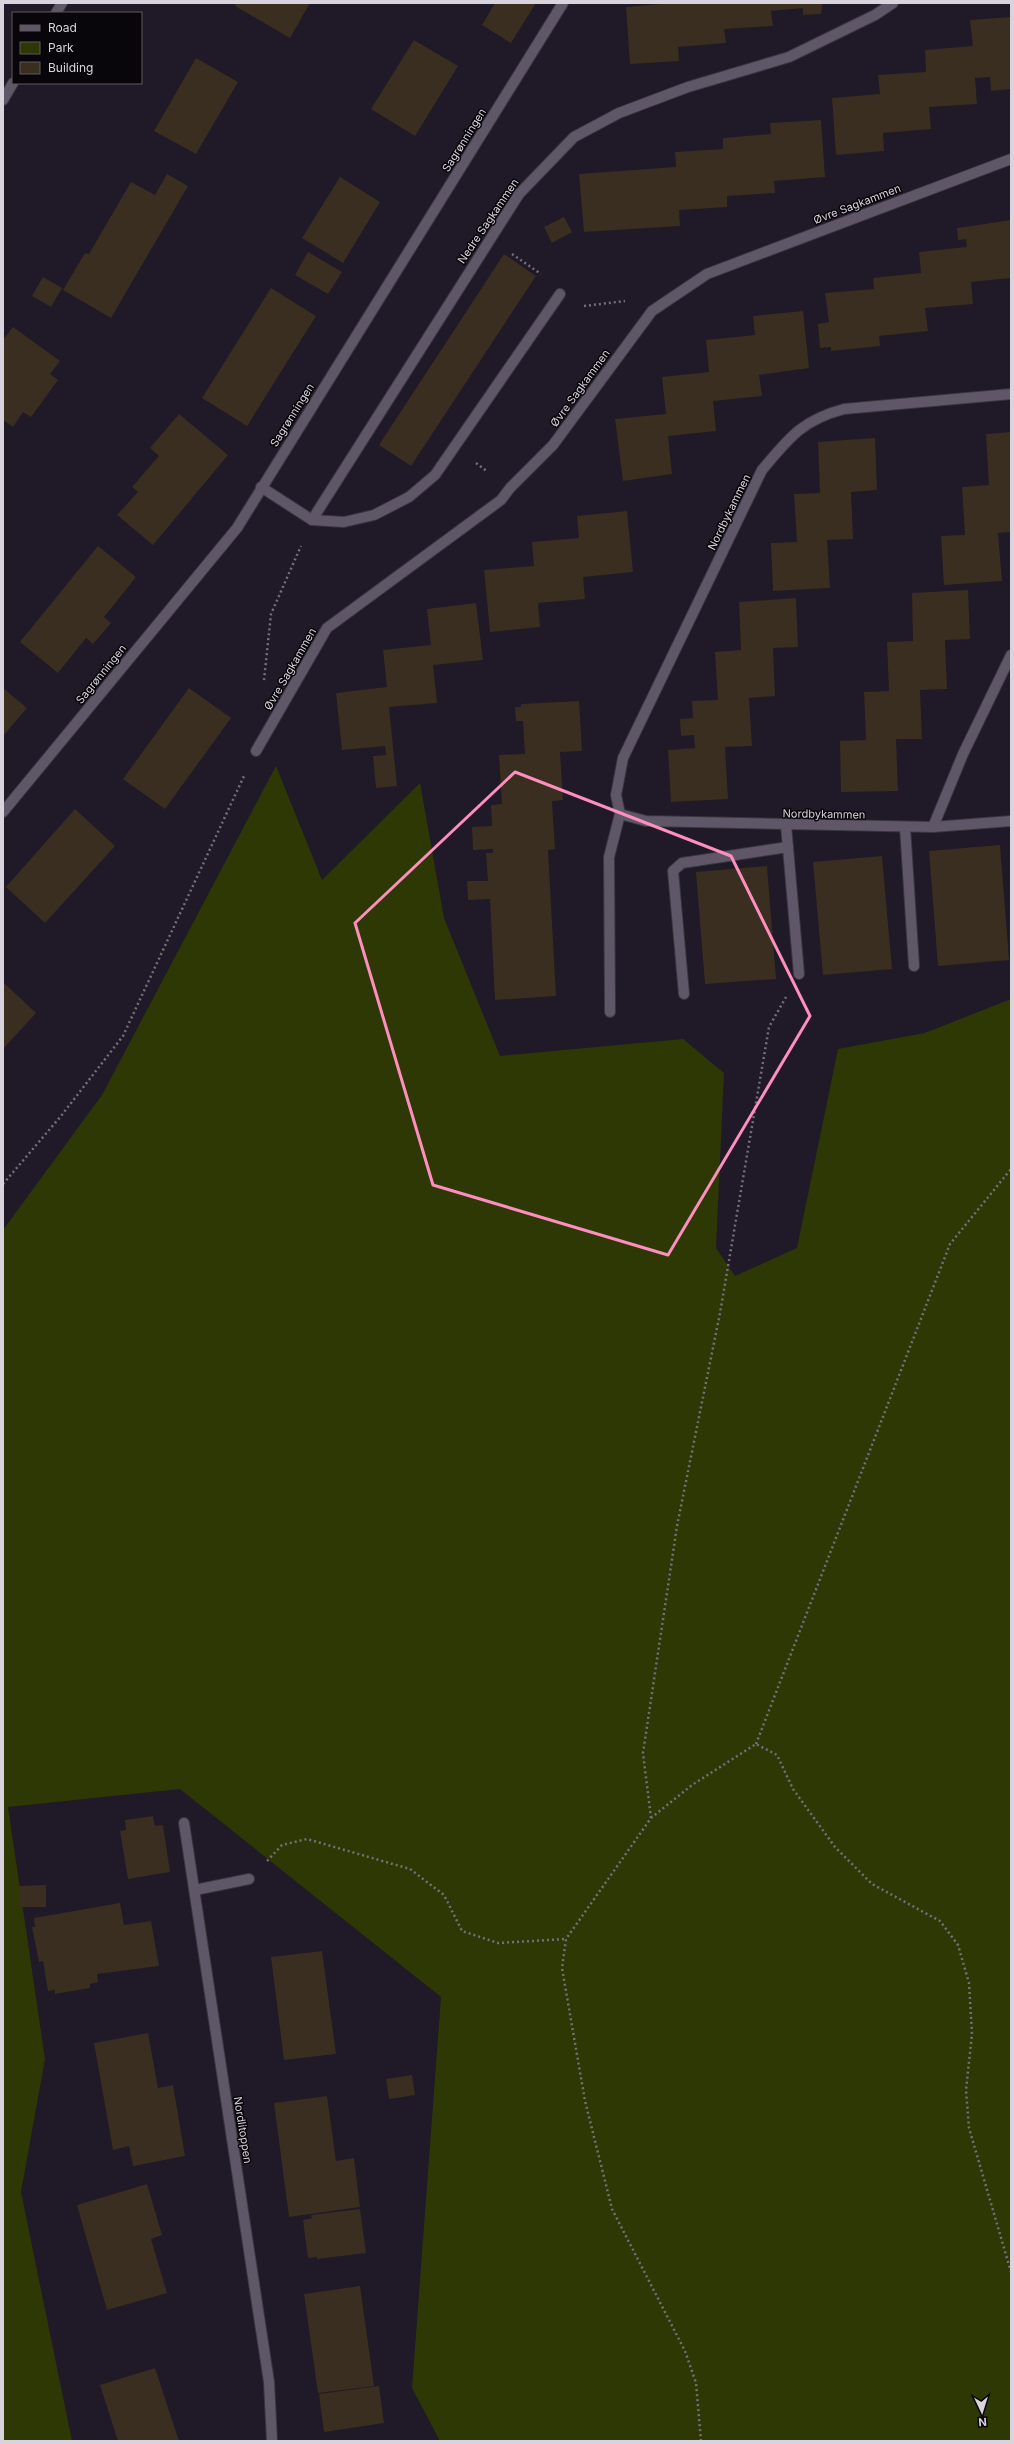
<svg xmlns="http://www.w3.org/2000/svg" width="1014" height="2444" font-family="Inter,sans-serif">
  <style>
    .green { fill: #2e3805 }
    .building { fill: #392e1f }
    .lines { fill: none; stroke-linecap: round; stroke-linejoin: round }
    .lane-casing { stroke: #3b3641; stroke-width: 12 }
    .street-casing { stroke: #3b3641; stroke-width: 12 }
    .path { stroke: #756f7b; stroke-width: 2.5; stroke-dasharray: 2 3; stroke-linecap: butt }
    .lane { stroke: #5f5768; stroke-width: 10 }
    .street { stroke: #5f5768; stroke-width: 10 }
    .marked { fill: none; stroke: #fe8ebd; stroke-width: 3; stroke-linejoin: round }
    .labels { text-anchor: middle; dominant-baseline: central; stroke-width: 3; stroke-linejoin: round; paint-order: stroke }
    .street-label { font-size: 11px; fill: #d8d3dd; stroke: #08060b }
  </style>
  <rect width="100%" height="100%" fill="#201927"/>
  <polygon class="green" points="276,766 322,880 420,783 444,918 500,1056 683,1039 724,1073 716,1248 735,1276 797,1248 838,1049 925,1033 1011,999 1011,2441 440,2441 412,2388 441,1997 180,1789 8,1807 45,2059 21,2192 72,2441 3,2441 3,1230 102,1095"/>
  <g class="building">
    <polygon points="236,3 310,3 290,38 235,6"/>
    <polygon points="495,3 536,3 511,43 482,25"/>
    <polygon points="674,3 822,3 822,7 821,14 803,15 803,8 771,11 773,26 724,29 726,43 678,47 679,61 630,64 626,7"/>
    <polygon points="1011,17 1011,89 991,91 990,77 975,78 977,104 929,107 931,129 883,133 884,151 836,155 832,98 880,94 878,75 926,72 925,50 973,46 970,20"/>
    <polygon points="414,40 458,66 415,136 371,109"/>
    <polygon points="196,58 238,82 196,154 154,131"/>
    <polygon points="821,120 825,177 774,181 775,193 727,196 727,207 679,210 680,226 584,232 579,174 676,167 675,152 723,149 723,138 771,134 770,123"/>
    <polygon points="167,174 188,186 111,318 63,290 85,253 89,254 131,182 155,195"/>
    <polygon points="340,177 380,202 343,263 302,238"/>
    <polygon points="564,217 572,232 552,243 544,227"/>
    <polygon points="1011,220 1011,278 971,282 973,304 925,308 928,331 879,336 880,346 831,351 831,347 820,348 818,324 829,322 825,293 874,289 873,278 921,273 919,252 967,247 966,239 958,240 957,228"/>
    <polygon points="308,252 342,272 328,294 295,275"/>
    <polygon points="504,254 536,276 411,466 379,445"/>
    <polygon points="43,277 62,288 51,307 32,296"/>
    <polygon points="271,288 316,316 247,426 202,398"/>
    <polygon points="803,311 809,368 759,375 762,396 713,401 716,431 668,436 672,474 623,481 615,419 666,414 662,377 709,372 706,340 755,335 753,316"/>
    <polygon points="13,327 60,361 50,374 58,380 31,417 23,412 13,427 3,420 3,340"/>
    <polygon points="179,414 228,455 153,545 117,515 138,492 132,487 159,456 150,448"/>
    <polygon points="1011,432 1011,532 998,533 1002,581 944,585 941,536 965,535 962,487 989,485 986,434"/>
    <polygon points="875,438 877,490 851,492 853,539 827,540 830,588 773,591 771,543 797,542 794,494 820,493 818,442"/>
    <polygon points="627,511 633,572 583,577 585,599 538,603 540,627 490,632 484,570 534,566 532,542 579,538 577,516"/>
    <polygon points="98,546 136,577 104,617 111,623 93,644 86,638 58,673 20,642"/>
    <polygon points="968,590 970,639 945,640 947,689 920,690 922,739 896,739 898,791 841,792 840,741 866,740 864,692 889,691 887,642 913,641 912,593"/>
    <polygon points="796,598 798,647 773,648 775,696 749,698 752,746 725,747 728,799 671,802 668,750 695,748 694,735 681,736 680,719 693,718 692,701 718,700 715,652 741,650 739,602"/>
    <polygon points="476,603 483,660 433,665 437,703 389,707 397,786 376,788 373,756 386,755 385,746 342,750 336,693 387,687 383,650 431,645 427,609"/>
    <polygon points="3,688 27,708 3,736"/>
    <polygon points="189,688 231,718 165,809 123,779"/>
    <polygon points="579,701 582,751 560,752 563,800 552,801 555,849 548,850 556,996 495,1000 490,899 468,900 467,881 488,881 486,853 493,853 493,849 473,850 472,827 492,826 491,805 502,804 499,755 525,754 523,721 516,721 515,707 521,707 521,704"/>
    <polygon points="75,809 115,846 45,923 6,887"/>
    <polygon points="1000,845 1009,960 938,966 929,851"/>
    <polygon points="882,856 892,969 823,975 813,862"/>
    <polygon points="767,866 776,979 705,984 696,872"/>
    <polygon points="3,982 36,1013 3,1049"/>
    <polygon points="153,1816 155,1826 163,1825 170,1872 128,1879 120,1831 126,1830 125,1820"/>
    <polygon points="46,1885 46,1907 20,1907 19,1886"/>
    <polygon points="120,1903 124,1925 151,1921 159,1966 97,1974 98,1982 90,1984 90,1988 55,1994 55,1990 48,1991 43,1961 39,1962 32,1927 35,1927 34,1918"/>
    <polygon points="322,1951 336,2054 284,2060 271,1957"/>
    <polygon points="148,2033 158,2088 173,2085 185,2156 133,2166 129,2146 113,2150 94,2043"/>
    <polygon points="412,2075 415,2095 389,2099 386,2079"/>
    <polygon points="327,2096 336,2161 354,2158 360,2207 289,2217 274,2103"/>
    <polygon points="147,2184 162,2235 151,2239 167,2293 107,2310 77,2205"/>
    <polygon points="360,2209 366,2253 317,2259 317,2257 308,2258 303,2220 312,2218 311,2215"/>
    <polygon points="360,2286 374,2386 318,2393 304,2294"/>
    <polygon points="155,2368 179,2441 118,2441 100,2385"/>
    <polygon points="379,2386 384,2423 324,2432 319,2394"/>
  </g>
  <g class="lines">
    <defs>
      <g id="lane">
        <polyline points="261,487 312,520 344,522 374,515 409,497 435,475 560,294"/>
        <polyline points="786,825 799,974"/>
        <polyline points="905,827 914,966"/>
        <polyline points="684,994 673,871 682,863 788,847"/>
        <polyline points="195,1890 249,1879"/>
      </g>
      <g id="street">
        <polyline points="56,13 62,3"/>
        <polyline points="3,100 13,83"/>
        <path d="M 1011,394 L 844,409 C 802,420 789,438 762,470 L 623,758 L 616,795 L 620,814 L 646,821 L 933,827 L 1011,821"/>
        <polyline points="312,520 519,194 574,137 619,113 688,87 789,57 875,15 893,3"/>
        <polyline points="256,751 327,628 501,500 510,488 553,445 652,311 707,274 1011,159"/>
        <polyline points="3,812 237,528 563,3"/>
        <polyline points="933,827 963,754 1011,655"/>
        <polyline points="610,1012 609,857 620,814"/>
        <polyline points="184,1823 269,2382 272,2441"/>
      </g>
    </defs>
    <use href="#lane" class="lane-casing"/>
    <use href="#street" class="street-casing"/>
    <g class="path">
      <polyline points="512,254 541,274"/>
      <polyline points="584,306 625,301"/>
      <polyline points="476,463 488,472"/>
      <polyline points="264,680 271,614 301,546"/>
      <polyline points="3,1184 61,1116 123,1036 244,776"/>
      <polyline points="756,1744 950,1244 1011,1169"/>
      <polyline points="651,1818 643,1753 677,1526 720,1313 769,1027 786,997"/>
      <polyline points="267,1861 282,1845 307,1839 410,1869 444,1895 462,1931 498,1943 566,1939"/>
      <polyline points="701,2441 696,2383 685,2351 612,2209 585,2101 562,1968 566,1939 651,1818 692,1785 756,1744 777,1755 793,1789 835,1847 872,1884 940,1921 958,1945 969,1983 972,2034 966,2090 969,2128 1011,2272"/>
    </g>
    <use href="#lane" class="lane"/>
    <use href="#street" class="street"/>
  </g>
  <path class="marked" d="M 515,772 L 731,856 L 810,1016 L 668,1255 L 433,1185 L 355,923 Z"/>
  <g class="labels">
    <g class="street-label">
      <text transform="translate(464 140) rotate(-58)">Sagrønningen</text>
      <text transform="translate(857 204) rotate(-21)">Øvre Sagkammen</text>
      <text transform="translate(488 221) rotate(-56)">Nedre Sagkammen</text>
      <text transform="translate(580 388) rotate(-54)">Øvre Sagkammen</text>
      <text transform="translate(292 415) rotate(-58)">Sagrønningen</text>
      <text transform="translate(729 512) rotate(-64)">Nordbykammen</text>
      <text transform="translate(290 669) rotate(-60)">Øvre Sagkammen</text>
      <text transform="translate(101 674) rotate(-51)">Sagrønningen</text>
      <text transform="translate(824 814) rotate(1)">Nordbykammen</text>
      <text transform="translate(243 2130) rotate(81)">Nordlitoppen</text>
    </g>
  </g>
  <rect width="1014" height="2444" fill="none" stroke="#d8d3dd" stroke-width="8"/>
  <rect x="12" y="12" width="130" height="72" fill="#08060b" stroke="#5b585f"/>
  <rect x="20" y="25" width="20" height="6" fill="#5f5768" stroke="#5b585f"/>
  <text x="48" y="32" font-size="12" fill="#d8d3dd">Road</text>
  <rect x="20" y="42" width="20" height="12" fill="#2e3805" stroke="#5b585f"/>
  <text x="48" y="52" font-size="12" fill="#d8d3dd">Park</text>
  <rect x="20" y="62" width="20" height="12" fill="#392e1f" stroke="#5b585f"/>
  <text x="48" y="72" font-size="12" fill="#d8d3dd">Building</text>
  <g transform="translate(982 2412) rotate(176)" stroke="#08060b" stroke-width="3" paint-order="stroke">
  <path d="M0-3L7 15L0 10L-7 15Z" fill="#d8d3dd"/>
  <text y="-6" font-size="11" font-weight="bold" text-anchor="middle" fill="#d8d3dd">N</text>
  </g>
</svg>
